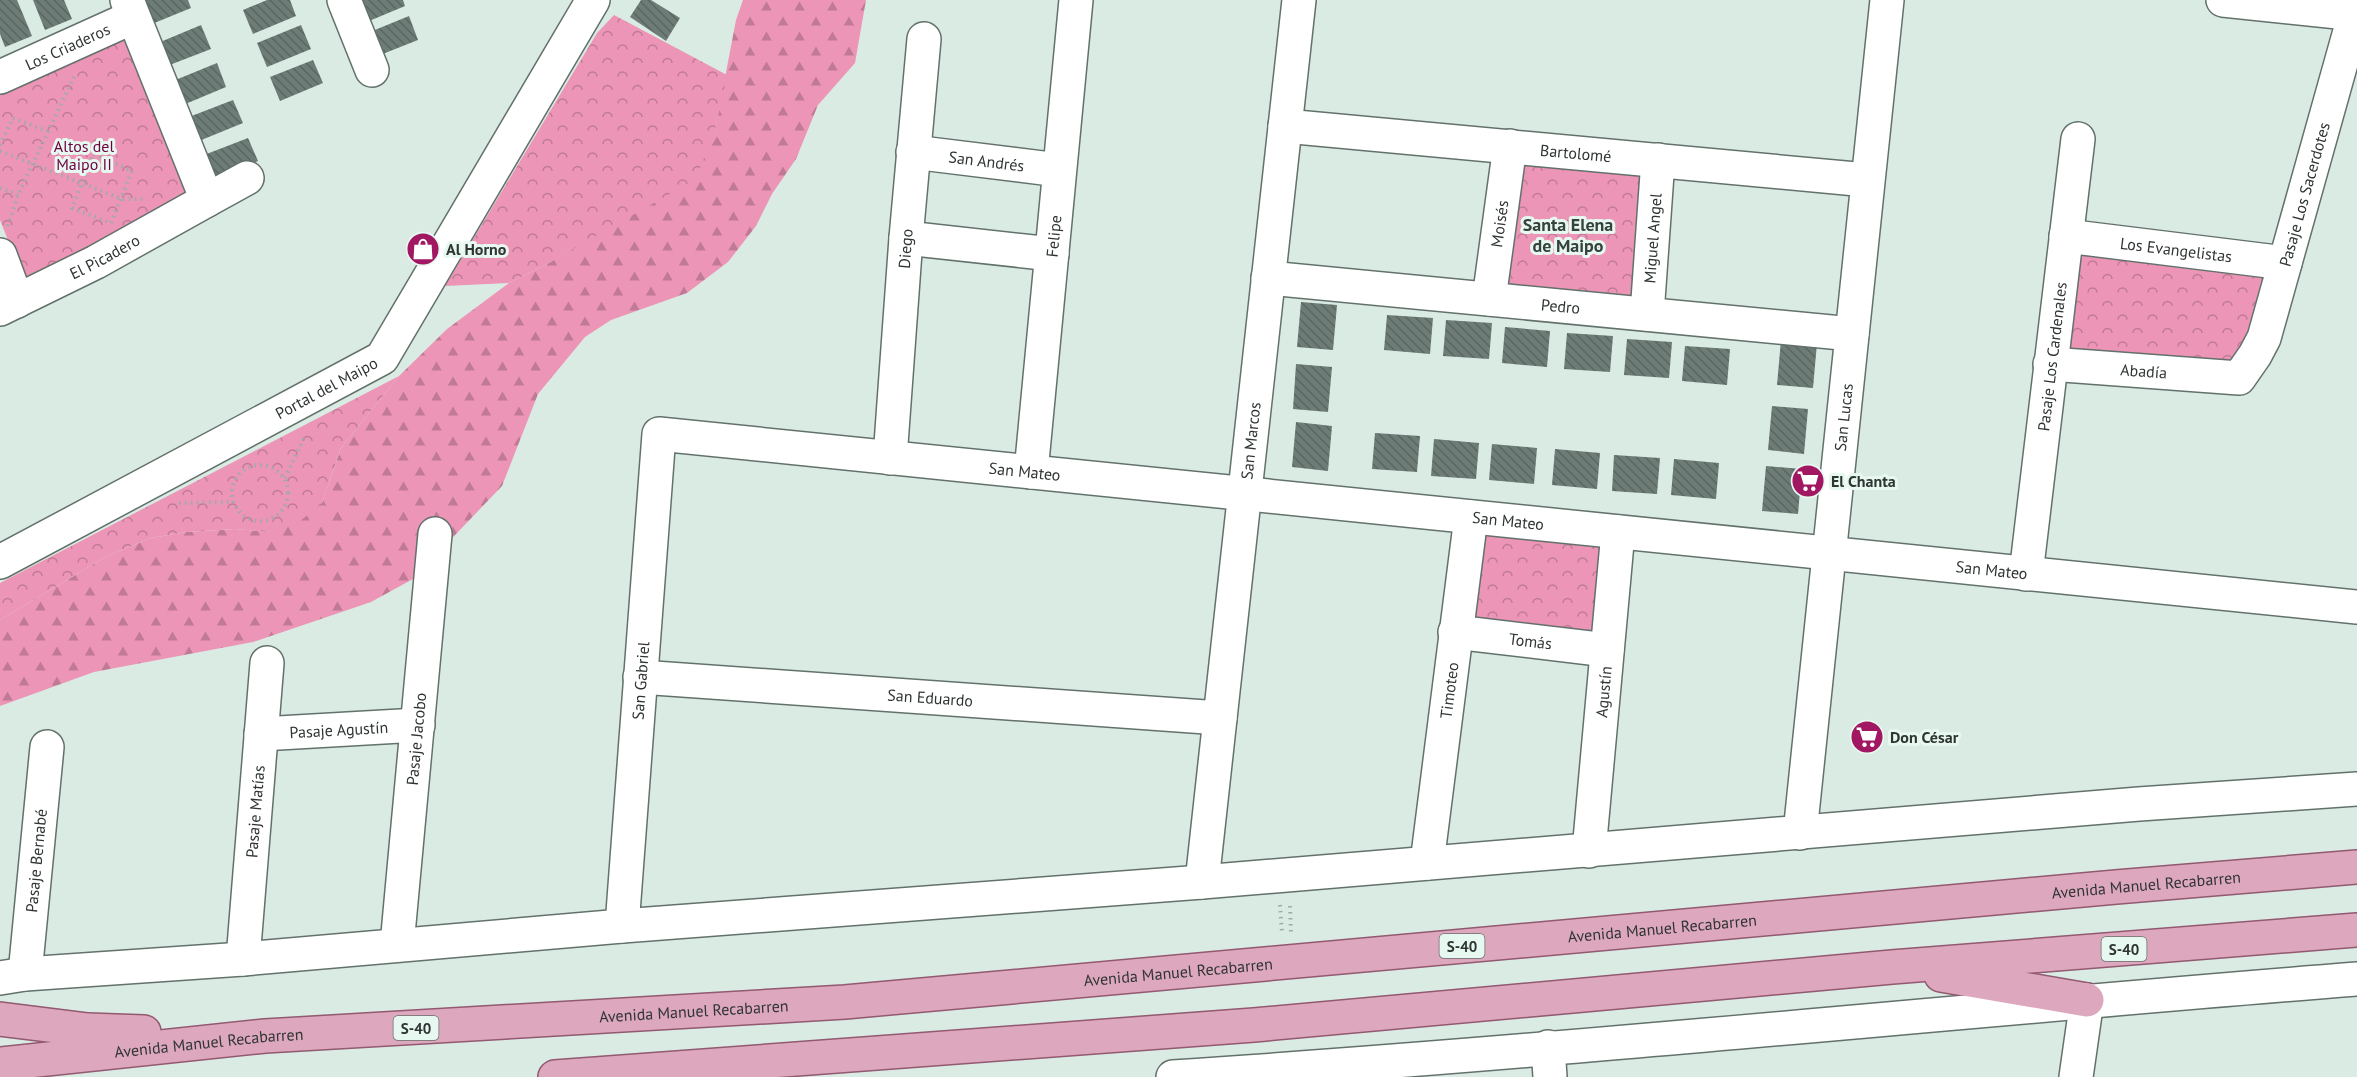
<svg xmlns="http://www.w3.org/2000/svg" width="2357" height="1077" font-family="'PT Sans',sans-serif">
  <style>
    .forest { fill: url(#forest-firs) }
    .park { fill: url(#park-crowns) }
    .building { fill: url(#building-back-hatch) }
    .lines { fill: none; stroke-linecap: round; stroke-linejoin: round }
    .minor-casing { stroke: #63716b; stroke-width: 36 }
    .major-casing { stroke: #925970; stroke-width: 36 }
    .path { stroke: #9eaba6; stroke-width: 4; stroke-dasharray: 1.5 4.5; stroke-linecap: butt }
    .minor { stroke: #fff; stroke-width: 33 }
    .major { stroke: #dda7bd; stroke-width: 33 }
    .labels { text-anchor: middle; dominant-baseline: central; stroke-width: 6; stroke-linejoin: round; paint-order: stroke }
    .shield { fill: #e7f8f1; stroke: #66706c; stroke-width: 1.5 }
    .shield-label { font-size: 15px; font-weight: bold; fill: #2f3533 }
    .street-label { font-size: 16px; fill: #2f3533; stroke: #e7f8f1 }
    .park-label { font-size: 16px; fill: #6f003f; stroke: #e7f8f1 }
    .poi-label { font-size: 16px; font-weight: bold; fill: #2f3533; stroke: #e7f8f1; text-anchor: start }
    .neighbourhood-label { font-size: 18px; font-weight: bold; fill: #35423d; stroke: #e7f8f1 }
  </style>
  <defs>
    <pattern id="forest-firs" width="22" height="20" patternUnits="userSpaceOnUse" patternTransform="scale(1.5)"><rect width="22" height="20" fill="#ec95b6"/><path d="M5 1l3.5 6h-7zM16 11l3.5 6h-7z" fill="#c07a95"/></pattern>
    <pattern id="park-crowns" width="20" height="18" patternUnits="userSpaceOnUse" patternTransform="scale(1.5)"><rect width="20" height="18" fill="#ec95b6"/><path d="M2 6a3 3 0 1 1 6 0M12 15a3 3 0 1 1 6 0" fill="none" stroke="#c07a95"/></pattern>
    <pattern id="building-back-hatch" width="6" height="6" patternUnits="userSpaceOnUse" patternTransform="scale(1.5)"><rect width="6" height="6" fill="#6d7c76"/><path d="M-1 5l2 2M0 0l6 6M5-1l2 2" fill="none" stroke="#5a6661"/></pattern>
  </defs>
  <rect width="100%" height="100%" fill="#daebe4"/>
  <polygon class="forest" points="743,0 866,0 855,63 818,105 796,159 772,194 756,226 728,262 687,293 611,320 585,337 538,394 502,486 413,579 371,602 253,642 94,672 0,706 0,620 107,556 151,538 187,532 235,529 269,532 322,503 341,448 399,376 447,329 509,283 547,264 611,226 715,130 736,20"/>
  <g class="park">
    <polygon points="614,15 727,75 715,130 696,179 547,264 509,283 445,286 597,33"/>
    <polygon points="127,35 191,195 25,283 0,220 0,91"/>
    <polygon points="1512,150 1654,166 1645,311 1494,296"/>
    <polygon points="2075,249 2265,271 2249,328 2233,368 2062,354"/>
    <polygon points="399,376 341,448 322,503 298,523 269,532 235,529 187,532 151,538 107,556 0,620 0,583"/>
    <polygon points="1484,530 1605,547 1592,634 1472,617"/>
  </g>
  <g class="building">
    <polygon points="0,0 17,0 32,36 5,47 0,34"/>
    <polygon points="33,0 64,0 72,19 45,30"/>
    <polygon points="143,0 188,0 191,8 147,26"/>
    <polygon points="267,0 290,0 296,16 253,34 243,10"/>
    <polygon points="352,0 403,0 405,6 362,24"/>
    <polygon points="641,0 651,0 680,18 666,41 630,17"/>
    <polygon points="409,16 418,40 375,57 365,34"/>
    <polygon points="201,25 211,49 167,66 158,43"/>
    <polygon points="301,25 311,49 267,67 257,43"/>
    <polygon points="313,60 323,83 280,101 270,77"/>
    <polygon points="217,63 226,87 183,105 173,81"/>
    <polygon points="233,100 243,123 199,141 189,117"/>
    <polygon points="248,138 258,161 214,179 204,155"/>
    <polygon points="1301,302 1337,305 1333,350 1297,347"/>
    <polygon points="1387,315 1433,318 1430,354 1384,350"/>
    <polygon points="1446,320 1492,323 1489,359 1443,356"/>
    <polygon points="1505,327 1550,331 1547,367 1502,363"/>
    <polygon points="1567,333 1613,336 1610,372 1564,369"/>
    <polygon points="1627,339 1672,342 1669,378 1624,375"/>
    <polygon points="1781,340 1817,343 1813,388 1777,385"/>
    <polygon points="1685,346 1730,349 1727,385 1682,381"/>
    <polygon points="1296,364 1332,367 1328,412 1293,409"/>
    <polygon points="1772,406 1808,409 1804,454 1768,450"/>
    <polygon points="1296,422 1332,426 1328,471 1292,467"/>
    <polygon points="1375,433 1420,436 1417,472 1372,469"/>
    <polygon points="1434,439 1479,443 1476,479 1431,476"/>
    <polygon points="1492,444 1537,448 1534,484 1489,480"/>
    <polygon points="1555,449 1600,453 1597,489 1552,485"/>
    <polygon points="1614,455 1660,458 1657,494 1612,491"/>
    <polygon points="1674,459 1719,463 1716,499 1671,495"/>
    <polygon points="1766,466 1802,469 1798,514 1762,511"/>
  </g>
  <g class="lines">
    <defs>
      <g id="minor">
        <polyline points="344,0 372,70"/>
        <polyline points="2223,0 2357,14"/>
        <path id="s1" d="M 0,77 L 133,17"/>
        <path id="s2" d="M 1285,126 L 1867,180"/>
        <path id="s3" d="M 913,152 L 1059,170"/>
        <polyline points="207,200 247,178"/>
        <path id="s4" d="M 2066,236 L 2285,263"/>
        <polyline points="906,238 1052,254"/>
        <polyline points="0,255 17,301"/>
        <path id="s5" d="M 1268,278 L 1852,334"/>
        <path id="s6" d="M 1489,299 L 1510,146"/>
        <path id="s7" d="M 0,309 L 96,262 L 207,200 L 127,0"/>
        <path id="s8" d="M 1647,314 L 1658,160"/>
        <path id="s9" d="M 2050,364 L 2239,378 L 2255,355 L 2264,338 L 2357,6"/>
        <path id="s10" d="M 890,458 L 906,238 L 924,39"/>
        <path id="s11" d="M 1031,472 L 1076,0"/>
        <path id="s12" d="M 0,562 L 382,358 L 593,0"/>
        <path id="s13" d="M 2026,574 L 2078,139"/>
        <path id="s14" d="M 1455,632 L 1607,650"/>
        <path id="s15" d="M 640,677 L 1220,718"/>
        <path id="s16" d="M 261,734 L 418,725"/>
        <path id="s17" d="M 1800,833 L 1887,0"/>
        <path id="s18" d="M 1589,851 L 1618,532"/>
        <path id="s19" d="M 1427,863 L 1471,517"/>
        <path id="s20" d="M 1202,882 L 1299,0"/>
        <path id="s21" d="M 622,926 L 659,434 L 2357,607"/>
        <path id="s22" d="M 397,945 L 435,534"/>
        <path id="s23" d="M 243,959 L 267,663"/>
        <path id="s24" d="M 25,974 L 47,747"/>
        <polyline points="0,978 25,974 243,959 622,926 1202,882 2139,804 2357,789"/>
        <polyline points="1548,1047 1550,1077"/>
        <path d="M 1173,1077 C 1568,1051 1962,1010 2357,979"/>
        <polyline points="2076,1077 2087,1000"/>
      </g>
      <g id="major">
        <polyline points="1941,975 2087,1000"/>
        <polyline points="0,1019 88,1030 144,1032"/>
        <path id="s25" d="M 0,1064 L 265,1036 L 845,1002 L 2116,887 L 2357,867"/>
        <polyline points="555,1077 1254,1025 1892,967 2357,930"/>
      </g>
    </defs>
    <use href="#minor" class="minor-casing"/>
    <use href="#major" class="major-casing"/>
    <g class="path">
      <polyline points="0,145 13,118 47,131"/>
      <polyline points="0,151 122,199 143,199"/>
      <polygon points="94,154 132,171 111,223 72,208"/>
      <polyline points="0,188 18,195"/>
      <polyline points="8,226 18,195 74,77"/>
      <circle cx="260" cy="493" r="28"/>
      <polyline points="285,478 305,436"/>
      <polyline points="179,503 233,502"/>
      <polyline points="1280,905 1282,933"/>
      <polyline points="1290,906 1291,932"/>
    </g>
    <use href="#minor" class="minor"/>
    <use href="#major" class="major"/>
  </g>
  <defs>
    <symbol id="shop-disc" viewBox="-11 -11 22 22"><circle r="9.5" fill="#a21761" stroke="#e7f8f1"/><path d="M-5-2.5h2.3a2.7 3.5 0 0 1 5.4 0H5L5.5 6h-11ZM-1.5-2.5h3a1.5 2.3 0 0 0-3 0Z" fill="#fff"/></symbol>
    <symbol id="supermarket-disc" viewBox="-11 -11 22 22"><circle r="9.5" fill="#a21761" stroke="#e7f8f1"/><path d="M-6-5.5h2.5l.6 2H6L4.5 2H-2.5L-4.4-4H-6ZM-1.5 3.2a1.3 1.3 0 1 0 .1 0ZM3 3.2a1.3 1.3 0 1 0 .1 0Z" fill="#fff"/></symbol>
  </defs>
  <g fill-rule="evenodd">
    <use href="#shop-disc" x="404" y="230" width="38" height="38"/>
    <use href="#supermarket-disc" x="1789" y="462" width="38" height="38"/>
    <use href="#supermarket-disc" x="1848" y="718" width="38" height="38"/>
  </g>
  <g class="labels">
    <g class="shield">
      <rect x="1439.5" y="934" width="45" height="24" rx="4.5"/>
      <rect x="2101.5" y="937" width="45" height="24" rx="4.5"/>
      <rect x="393.5" y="1016" width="45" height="24" rx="4.5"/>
    </g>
    <g class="shield-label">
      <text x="1462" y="946">S-40</text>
      <text x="2124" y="949">S-40</text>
      <text x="416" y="1028">S-40</text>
    </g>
    <g class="street-label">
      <text stroke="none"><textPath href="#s1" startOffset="74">Los Criaderos</textPath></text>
      <text stroke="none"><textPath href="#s2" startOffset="292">Bartolomé</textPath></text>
      <text stroke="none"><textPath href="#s3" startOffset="74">San Andrés</textPath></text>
      <text stroke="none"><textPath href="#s9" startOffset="386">Pasaje Los Sacerdotes</textPath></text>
      <text stroke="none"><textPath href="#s6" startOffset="76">Moisés</textPath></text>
      <text stroke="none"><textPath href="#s11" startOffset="237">Felipe</textPath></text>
      <text stroke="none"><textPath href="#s8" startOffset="76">Miguel Angel</textPath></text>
      <text stroke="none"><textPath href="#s10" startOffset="210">Diego</textPath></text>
      <text stroke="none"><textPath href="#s4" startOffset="111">Los Evangelistas</textPath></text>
      <text stroke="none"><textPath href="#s7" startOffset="117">El Picadero</textPath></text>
      <text stroke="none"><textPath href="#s5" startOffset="294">Pedro</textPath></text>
      <text stroke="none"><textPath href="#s13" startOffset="219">Pasaje Los Cardenales</textPath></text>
      <text stroke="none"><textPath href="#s9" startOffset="94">Abadía</textPath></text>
      <text stroke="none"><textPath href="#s12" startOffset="370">Portal del Maipo</textPath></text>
      <text stroke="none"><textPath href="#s17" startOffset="418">San Lucas</textPath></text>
      <text stroke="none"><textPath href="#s20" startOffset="444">San Marcos</textPath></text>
      <text stroke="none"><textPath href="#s21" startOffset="861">San Mateo</textPath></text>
      <text stroke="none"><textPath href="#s21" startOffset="1347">San Mateo</textPath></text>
      <text stroke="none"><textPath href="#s21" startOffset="1833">San Mateo</textPath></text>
      <text stroke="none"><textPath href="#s14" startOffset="76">Tomás</textPath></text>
      <text stroke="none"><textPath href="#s21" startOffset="246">San Gabriel</textPath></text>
      <text stroke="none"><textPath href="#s19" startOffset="174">Timoteo</textPath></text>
      <text stroke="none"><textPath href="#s18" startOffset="160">Agustín</textPath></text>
      <text stroke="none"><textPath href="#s15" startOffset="291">San Eduardo</textPath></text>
      <text stroke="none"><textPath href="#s16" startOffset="78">Pasaje Agustín</textPath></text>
      <text stroke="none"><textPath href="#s22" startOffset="207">Pasaje Jacobo</textPath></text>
      <text stroke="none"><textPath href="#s23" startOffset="148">Pasaje Matías</textPath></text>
      <text stroke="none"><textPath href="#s24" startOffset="114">Pasaje Bernabé</textPath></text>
      <text stroke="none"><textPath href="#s25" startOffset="2154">Avenida Manuel Recabarren</textPath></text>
      <text stroke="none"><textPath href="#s25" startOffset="1668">Avenida Manuel Recabarren</textPath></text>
      <text stroke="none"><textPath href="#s25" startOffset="1182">Avenida Manuel Recabarren</textPath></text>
      <text stroke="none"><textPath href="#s25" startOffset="696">Avenida Manuel Recabarren</textPath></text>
      <text stroke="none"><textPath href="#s25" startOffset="210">Avenida Manuel Recabarren</textPath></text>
    </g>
    <g class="park-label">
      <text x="84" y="146">Altos del<tspan x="84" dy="18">Maipo II</tspan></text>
    </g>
    <g class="poi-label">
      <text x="446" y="249">Al Horno</text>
      <text x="1831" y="481">El Chanta</text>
      <text x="1890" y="737">Don César</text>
    </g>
    <g class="neighbourhood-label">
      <text x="1568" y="224">Santa Elena<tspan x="1568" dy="21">de Maipo</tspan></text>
    </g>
  </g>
</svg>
